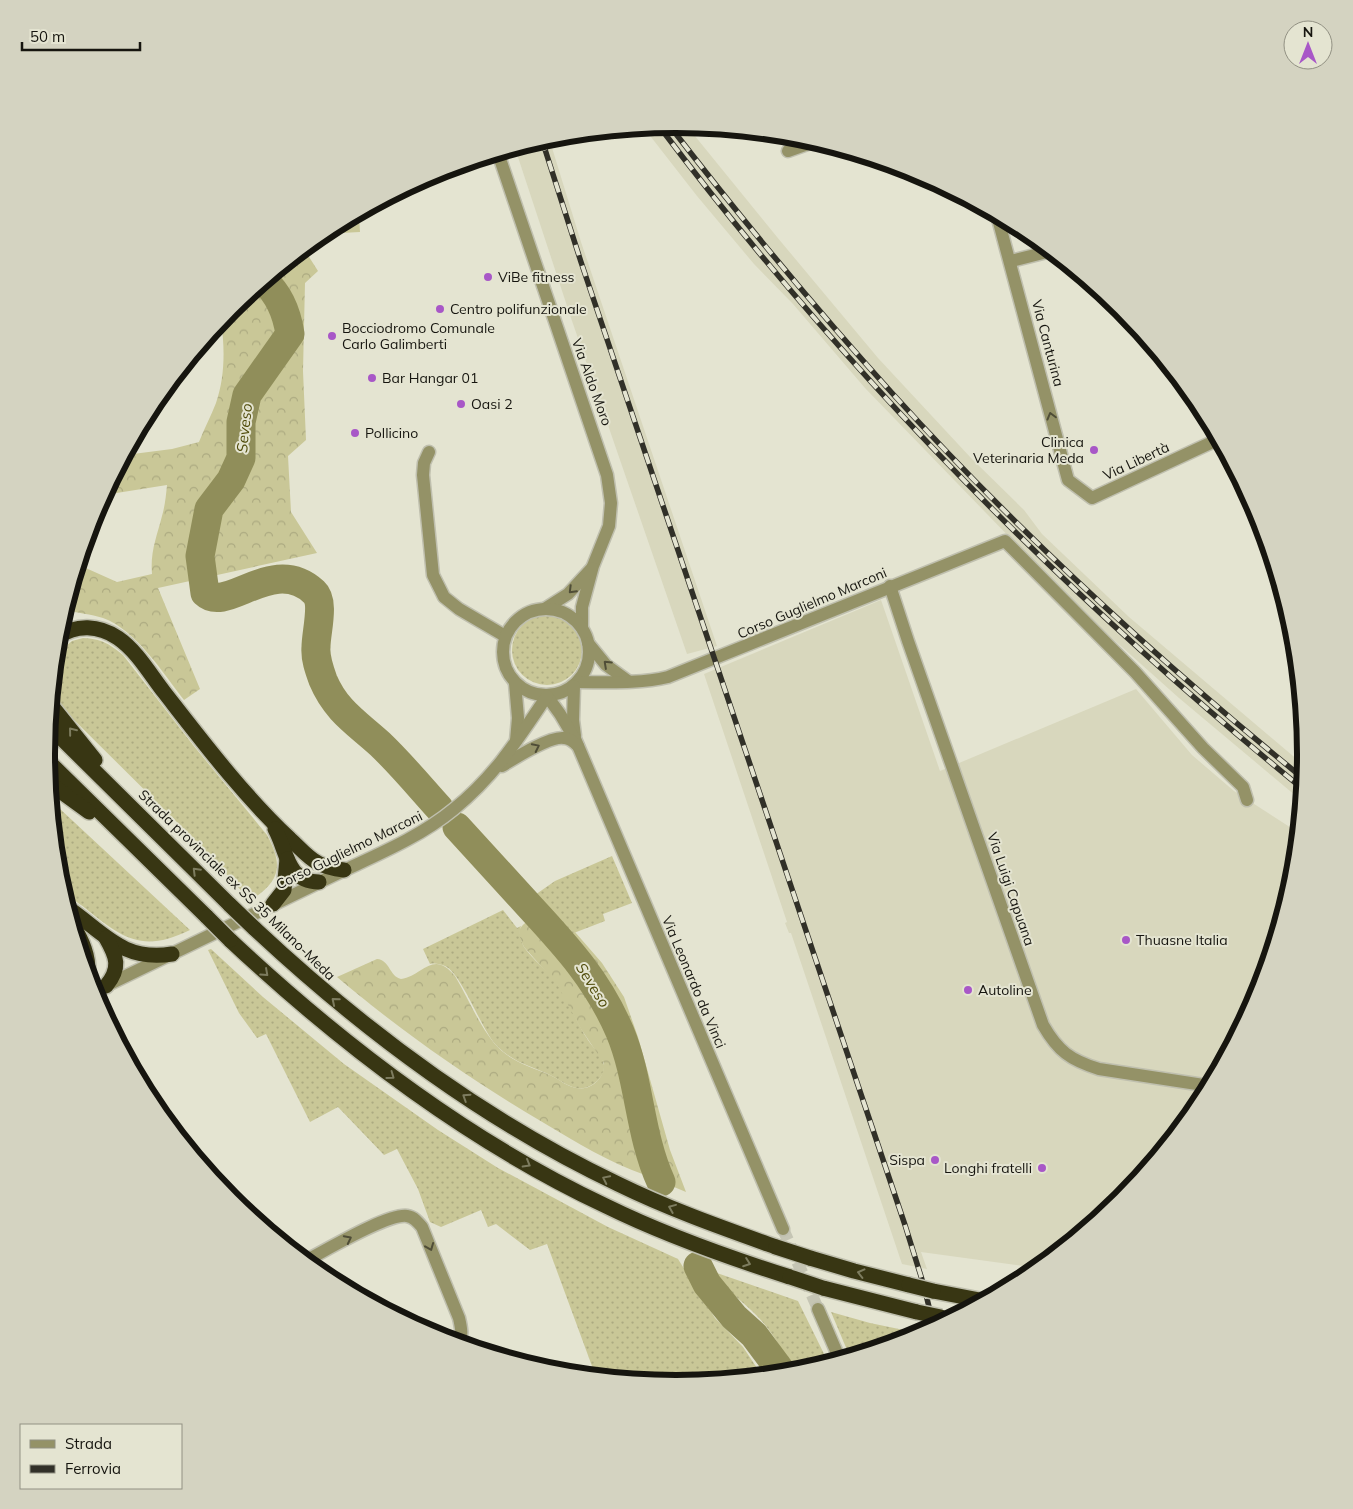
<svg xmlns="http://www.w3.org/2000/svg" width="1353" height="1509" font-family="Mulish,sans-serif">
  <style>
    .built { fill: #d8d7bd }
    .grass { fill: url(#grass-dots) }
    .forest { fill: url(#forest-crowns) }
    .park { fill: url(#park-tufts) }
    .lines { fill: none; stroke-linecap: round; stroke-linejoin: round }
    .river { stroke: #908e5a; stroke-width: 29 }
    .minor-tunnel { stroke: #c5c5b4; stroke-width: 12; stroke-dasharray: 12 6; stroke-linecap: butt }
    .minor-casing { stroke: #bfbfae; stroke-width: 15 }
    .highway-casing { stroke: #bfbfae; stroke-width: 18 }
    .minor { stroke: #949267; stroke-width: 12 }
    .highway { stroke: #383613; stroke-width: 15 }
    .rail-casing { stroke: #313028; stroke-width: 5.5 }
    .rail { stroke: #e4e4d1; stroke-width: 4; stroke-dasharray: 11; stroke-linecap: butt }
    .highway-bridge-casing { stroke: #bfbfae; stroke-width: 18; stroke-linecap: butt }
    .highway-bridge { stroke: #383613; stroke-width: 15 }
    .oneway { stroke: #4f4d37 }
    .oneway2 { stroke: #7d7c5f }
    .poi-dot { fill: #a857c7; stroke: #e4e4d1; stroke-width: 2 }
    .labels { text-anchor: middle; dominant-baseline: central; stroke-width: 4; stroke-linejoin: round; paint-order: stroke }
    .poi-label { font-size: 14px; fill: #16150f; stroke: #e4e4d1; text-anchor: start }
    .street-label { font-size: 14px; fill: #16150f; stroke: #e4e4d1 }
    .water-label { font-size: 15px; font-style: italic; fill: #504c0b; stroke: #e4e4d1 }
    .rim { fill: none; stroke: #16150f; stroke-width: 6 }
  </style>
  <defs>
    <pattern id="grass-dots" width="8" height="8" patternUnits="userSpaceOnUse" patternTransform="scale(1.25)"><rect width="8" height="8" fill="#c9c797"/><path d="M2 2h.1M6 6h.1" fill="none" stroke="#acaa81" stroke-width="1.8" stroke-linecap="round"/></pattern>
    <pattern id="forest-crowns" width="20" height="18" patternUnits="userSpaceOnUse" patternTransform="scale(1.25)"><rect width="20" height="18" fill="#c9c797"/><path d="M2 6a3 3 0 1 1 6 0M12 15a3 3 0 1 1 6 0" fill="none" stroke="#acaa81"/></pattern>
    <pattern id="park-tufts" width="24" height="20" patternUnits="userSpaceOnUse" patternTransform="scale(1.25)"><rect width="24" height="20" fill="#c9c797"/><path d="M3 7l-1-3M5 7V3M7 7l1-3M15 17l-1-3M17 17v-4M19 17l1-3" fill="none" stroke="#acaa81"/></pattern>
  </defs>
  <rect width="100%" height="100%" fill="#e4e4d1"/>
  <g class="built">
    <polygon points="677,124 686,125 777,237 878,358 971,458 1024,510 1042,534 1129,617 1306,767 1302,801 1179,698 1104,631 1048,577 865,388 793,304 754,264 697,196 644,128"/>
    <polygon points="549,138 581,242 717,646 687,654 571,318 515,148"/>
    <polygon points="881,600 940,771 1136,689 1192,755 1234,791 1299,833 1295,878 1259,996 1200,1105 1122,1200 1039,1268 921,1252 927,1269 902,1264 791,933 789,933 785,923 787,922 704,674"/>
  </g>
  <g class="grass">
    <circle cx="547" cy="650" r="35"/>
    <path d="M 83,638 C 102,639 108,643 123,655 L 193,745 L 267,835 C 282,863 282,879 254,898 L 250,895 L 247,897 L 202,847 L 62,708 L 52,691 L 56,654 L 72,641 Z"/>
    <path d="M 51,800 L 59,808 L 190,930 C 143,953 123,939 85,908 C 79,903 66,896 62,888 C 60,885 59,881 58,877 Z"/>
    <polygon points="612,856 632,903 603,914 605,921 566,936 532,897 555,881"/>
    <path d="M 503,910 L 517,928 L 521,926 C 518,933 521,940 524,947 C 533,960 547,970 557,983 C 569,1001 576,1022 588,1040 C 593,1048 603,1056 604,1065 C 605,1074 598,1082 590,1086 C 576,1093 565,1083 552,1076 C 530,1065 515,1064 496,1045 C 481,1029 462,974 445,966 C 440,964 435,963 430,964 L 423,949 Z"/>
    <polygon points="211,949 263,997 344,1064 438,1130 498,1168 608,1227 678,1259 715,1318 743,1347 761,1374 756,1377 676,1385 596,1377 547,1244 530,1250 496,1224 488,1227 481,1210 441,1227 430,1222 418,1189 397,1149 384,1155 338,1107 310,1122 266,1034 257,1038 239,1013 208,950"/>
    <path d="M 714,1272 L 798,1301 L 829,1364 L 795,1373 C 784,1354 774,1333 758,1317 C 743,1301 727,1292 714,1272 Z"/>
    <polygon points="831,1312 870,1323 923,1334 850,1357"/>
  </g>
  <g class="forest">
    <path d="M 304,249 L 318,271 L 305,283 L 303,371 L 306,440 L 288,456 L 291,512 L 317,553 L 158,588 L 200,689 L 184,700 C 163,673 136,630 103,618 C 91,614 77,613 65,610 L 79,565 L 117,582 L 152,574 C 150,552 157,536 162,516 C 165,506 166,495 167,485 L 104,495 L 125,455 L 172,449 L 199,442 C 204,429 211,416 216,403 C 225,377 225,348 221,321 L 231,309 Z"/>
    <path d="M 528,921 L 539,926 L 545,934 L 592,992 L 614,1039 L 621,1056 L 630,1091 L 638,1146 L 645,1175 C 610,1163 576,1142 544,1123 C 471,1080 402,1032 337,977 L 377,959 C 390,960 389,976 401,979 C 424,975 433,949 455,976 C 468,998 478,1023 494,1043 C 509,1061 529,1066 550,1075 C 559,1079 567,1087 577,1088 C 592,1091 605,1077 604,1063 L 581,1029 L 557,984 L 524,947 C 518,934 516,929 528,921 Z"/>
    <polygon points="575,932 602,963 624,997 638,1037 670,1150 686,1192 674,1187 658,1150 628,1040 615,1003 599,975 566,936"/>
  </g>
  <polygon class="park" points="359,216 360,232 322,234 352,217"/>
  <g class="lines">
    <g class="river">
      <path d="M 264,281 C 280,295 287,314 290,334 L 247,395 L 241,422 L 241,458 L 231,480 L 209,509 L 200,556 L 205,593 C 227,614 273,554 314,592 C 325,602 316,632 316,647 C 315,658 319,669 323,680 C 336,711 357,723 380,744 C 401,764 420,787 439,808"/>
      <path d="M 457,827 C 482,854 506,881 531,908 C 568,948 598,981 620,1032 C 640,1080 639,1134 661,1182"/>
      <polyline points="698,1266 707,1284 734,1317 754,1335 783,1374"/>
    </g>
    <polyline class="minor-tunnel" points="783,1229 818,1309"/>
    <defs>
      <g id="minor">
        <polyline points="788,151 816,141"/>
        <polyline points="498,153 607,475 611,503 609,526 593,566 582,607 582,628"/>
        <polyline points="997,215 1068,480 1092,498 1219,439"/>
        <polyline points="1011,261 1051,251"/>
        <polyline points="429,452 424,463 423,475 433,575 444,597 459,609 505,636"/>
        <path d="M 890,586 L 908,641 L 1043,1025 C 1058,1051 1070,1060 1099,1069 L 1210,1086"/>
        <polyline points="546,608 568,594 592,568"/>
        <circle cx="546" cy="652" r="43"/>
        <polyline points="588,643 606,665 628,681"/>
        <path d="M 577,682 C 607,682 640,684 668,677 L 1005,541 L 1135,672 L 1203,748 L 1243,787 L 1247,800"/>
        <polyline points="515,683 518,718 516,741"/>
        <polyline points="574,686 573,720 575,736"/>
        <polyline points="547,696 560,714 576,741 783,1229"/>
        <path d="M 502,766 C 515,758 550,736 564,738 C 569,738 574,742 578,746"/>
        <path d="M 93,992 C 168,956 243,919 318,883 C 363,860 414,842 454,809 C 495,776 518,739 547,696"/>
        <path d="M 305,1261 C 325,1251 388,1213 407,1216 C 414,1217 418,1222 422,1227 L 459,1318 C 461,1327 463,1335 459,1344"/>
        <polyline points="818,1309 840,1360"/>
      </g>
      <g id="highway">
        <path d="M 58,637 C 76,624 99,625 118,638 C 137,651 150,674 164,692 C 203,742 243,795 290,839 C 299,847 308,858 318,863 C 327,868 335,869 344,870"/>
        <polyline points="51,705 95,760"/>
        <polyline points="49,726 230,905"/>
        <polyline points="47,760 207,917"/>
        <polyline points="49,783 89,812"/>
        <path d="M 275,829 C 288,853 286,881 319,882"/>
        <polyline points="273,904 284,890 287,859"/>
        <path d="M 68,908 C 104,933 123,962 172,954"/>
        <path d="M 73,925 C 82,941 89,955 88,974"/>
        <path d="M 254,928 C 363,1030 483,1120 618,1184 C 669,1209 723,1228 776,1247"/>
        <path d="M 106,938 C 117,957 121,968 106,986"/>
        <path d="M 230,940 C 342,1045 466,1140 606,1206 C 665,1235 727,1257 790,1277"/>
        <polyline points="810,1258 854,1271 909,1285"/>
        <polyline points="823,1288 917,1312"/>
        <polyline points="933,1291 985,1301"/>
      </g>
    </defs>
    <use href="#minor" class="minor-casing"/>
    <use href="#highway" class="highway-casing"/>
    <use href="#minor" class="minor"/>
    <use href="#highway" class="highway"/>
    <defs>
      <g id="rail">
        <path d="M 669,125 C 740,217 814,307 892,393 C 1019,533 1158,660 1304,779"/>
        <path d="M 659,126 C 845,373 1063,594 1303,789"/>
        <polyline points="542,140 581,262 905,1225 924,1286 934,1328"/>
      </g>
    </defs>
    <use href="#rail" class="rail-casing"/>
    <use href="#rail" class="rail"/>
    <defs>
      <g id="highway-bridge">
        <polyline points="230,905 254,928"/>
        <polyline points="207,917 230,940"/>
        <polyline points="776,1247 810,1258"/>
        <polyline points="790,1277 823,1288"/>
        <polyline points="909,1285 933,1291"/>
        <polyline points="917,1312 941,1317"/>
      </g>
    </defs>
    <use href="#highway-bridge" class="highway-bridge-casing"/>
    <use href="#highway-bridge" class="highway-bridge"/>
  </g>
  <defs><path id="oneway-chevron" d="M-2-3.5L2.5 0L-2 3.5" fill="none" stroke-width="1.6" stroke-linecap="round" stroke-linejoin="round" transform="scale(1.25)"/></defs>
  <g class="oneway">
    <use href="#oneway-chevron" transform="translate(1051 416) rotate(-105)"/>
    <use href="#oneway-chevron" transform="translate(572 590) rotate(135)"/>
    <use href="#oneway-chevron" transform="translate(607 664) rotate(-137)"/>
    <use href="#oneway-chevron" transform="translate(536 747) rotate(-26)"/>
    <use href="#oneway-chevron" transform="translate(348 1239) rotate(-27)"/>
    <use href="#oneway-chevron" transform="translate(430 1247) rotate(68)"/>
  </g>
  <g class="oneway2">
    <use href="#oneway-chevron" transform="translate(72 731) rotate(-129)"/>
    <use href="#oneway-chevron" transform="translate(196 871) rotate(-135)"/>
    <use href="#oneway-chevron" transform="translate(265 973) rotate(42)"/>
    <use href="#oneway-chevron" transform="translate(335 1001) rotate(-140)"/>
    <use href="#oneway-chevron" transform="translate(391 1076) rotate(36)"/>
    <use href="#oneway-chevron" transform="translate(466 1097) rotate(-147)"/>
    <use href="#oneway-chevron" transform="translate(527 1164) rotate(30)"/>
    <use href="#oneway-chevron" transform="translate(606 1179) rotate(-154)"/>
    <use href="#oneway-chevron" transform="translate(672 1208) rotate(-158)"/>
    <use href="#oneway-chevron" transform="translate(747 1263) rotate(20)"/>
    <use href="#oneway-chevron" transform="translate(861 1273) rotate(-166)"/>
  </g>
  <g class="poi-dot">
    <circle cx="488" cy="277" r="5"/>
    <circle cx="440" cy="309" r="5"/>
    <circle cx="332" cy="336" r="5"/>
    <circle cx="372" cy="378" r="5"/>
    <circle cx="461" cy="404" r="5"/>
    <circle cx="355" cy="433" r="5"/>
    <circle cx="1094" cy="450" r="5"/>
    <circle cx="1126" cy="940" r="5"/>
    <circle cx="968" cy="990" r="5"/>
    <circle cx="935" cy="1160" r="5"/>
    <circle cx="1042" cy="1168" r="5"/>
  </g>
  <g class="labels">
    <g class="poi-label">
      <text x="498" y="277">ViBe fitness</text>
      <text x="450" y="309">Centro polifunzionale</text>
      <text x="342" y="328">Bocciodromo Comunale<tspan x="342" dy="16">Carlo Galimberti</tspan></text>
      <text x="382" y="378">Bar Hangar 01</text>
      <text x="471" y="404">Oasi 2</text>
      <text x="365" y="433">Pollicino</text>
      <text x="1084" y="442" text-anchor="end">Clinica<tspan x="1084" dy="16">Veterinaria Meda</tspan></text>
      <text x="1136" y="940">Thuasne Italia</text>
      <text x="978" y="990">Autoline</text>
      <text x="925" y="1160" text-anchor="end">Sispa</text>
      <text x="1032" y="1168" text-anchor="end">Longhi fratelli</text>
    </g>
    <g class="street-label">
      <text transform="translate(1048 343) rotate(75)">Via Canturina</text>
      <text transform="translate(592 382) rotate(70)">Via Aldo Moro</text>
      <text transform="translate(1136 461) rotate(-25)">Via Libertà</text>
      <text transform="translate(812 603) rotate(-23)">Corso Guglielmo Marconi</text>
      <text transform="translate(349 850) rotate(-26)">Corso Guglielmo Marconi</text>
      <text transform="translate(237 885) rotate(44)">Strada provinciale ex SS 35 Milano-Meda</text>
      <text transform="translate(1011 889) rotate(71)">Via Luigi Capuana</text>
      <text transform="translate(694 982) rotate(67)">Via Leonardo da Vinci</text>
    </g>
    <g class="water-label">
      <text transform="translate(244 428) rotate(-84)">Seveso</text>
      <text transform="translate(593 985) rotate(58)">Seveso</text>
    </g>
  </g>
  <path d="M0 0H1353V1509H0ZM55 754a621 621 0 1 1 1242 0a621 621 0 1 1-1242 0Z" fill="#d4d3c1" fill-rule="evenodd"/>
  <path class="rim" d="M55 754a621 621 0 1 1 1242 0a621 621 0 1 1-1242 0Z"/>
  <rect x="20" y="1424" width="162" height="65" fill="#e4e4d1" stroke="#929183"/>
  <rect x="30" y="1440" width="25" height="8" fill="#949267" stroke="#929183"/>
  <text x="65" y="1449" font-size="15" fill="#16150f">Strada</text>
  <rect x="30" y="1465" width="25" height="8" fill="#313028" stroke="#929183"/>
  <text x="65" y="1474" font-size="15" fill="#16150f">Ferrovia</text>
  <g transform="translate(1308 45)"><circle r="24" fill="#e4e4d1" stroke="#929183"/>
  <path d="M0-4L9 19L0 12L-9 19Z" fill="#a857c7"/>
  <text y="-8" font-size="14" font-weight="bold" text-anchor="middle" fill="#16150f">N</text>
  </g>
  <path d="M22 42v8h118v-8" fill="none" stroke="#16150f" stroke-width="2.5"/>
  <text x="30" y="42" font-size="15" fill="#16150f" stroke="#e4e4d1" stroke-width="4" paint-order="stroke">50 m</text>
</svg>
